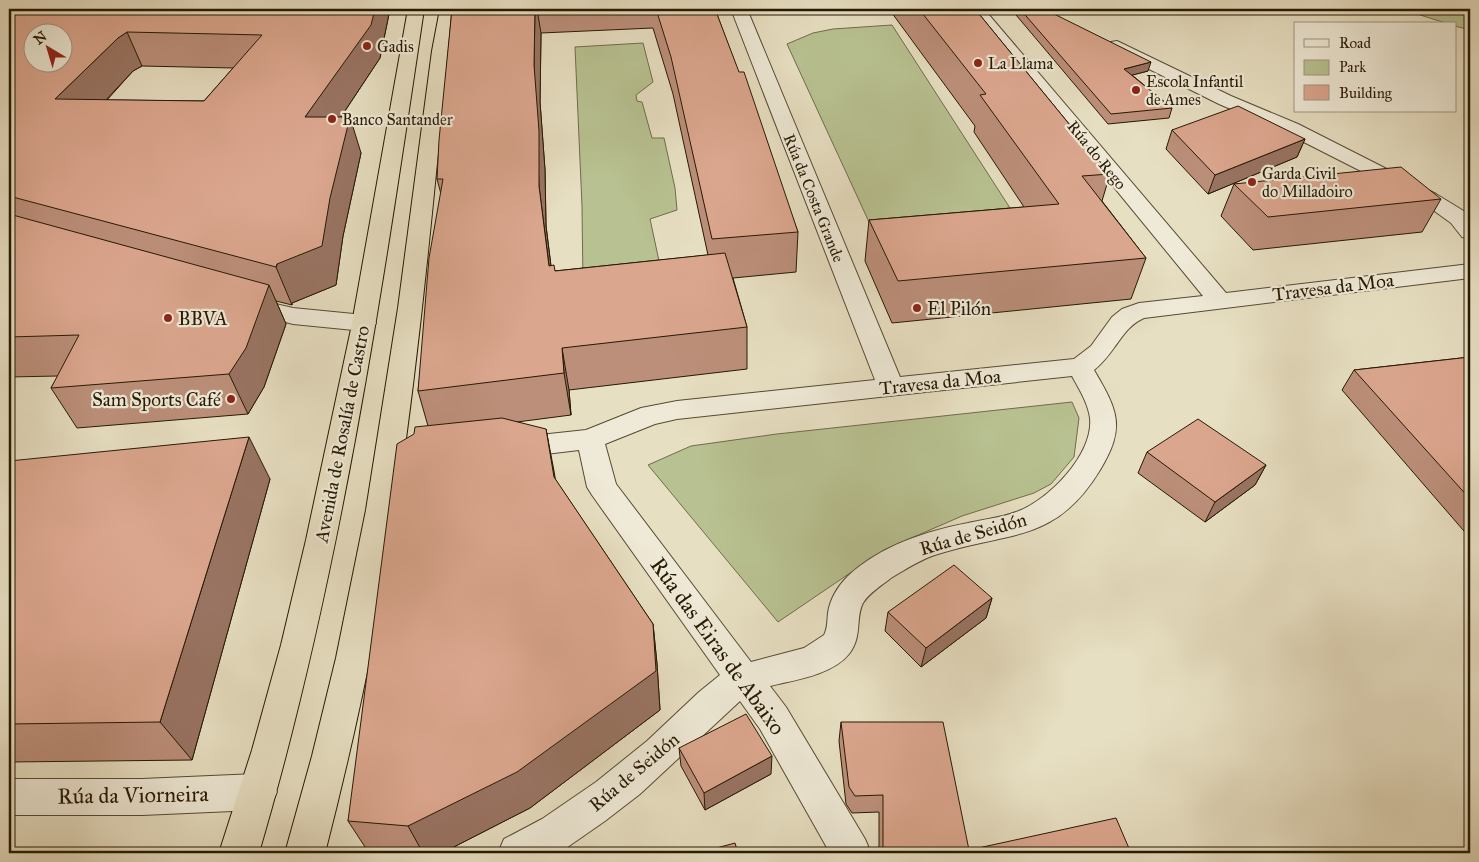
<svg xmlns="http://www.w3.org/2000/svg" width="1479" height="862" font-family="'IM FELL Great Primer',serif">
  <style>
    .green { fill: #b8c191; stroke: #6f6c4a }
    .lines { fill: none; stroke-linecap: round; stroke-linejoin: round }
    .minor-casing { stroke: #564a33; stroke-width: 2 }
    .trunk-casing { stroke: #261803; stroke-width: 2 }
    .minor { fill: #efead7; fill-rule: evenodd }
    .trunk { fill: #e7dfc2; fill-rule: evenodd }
    .wall { fill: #bc8f7a; stroke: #261803; fill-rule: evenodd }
    .shaded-wall { fill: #997463; stroke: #261803 }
    .building { fill: #dba68e; stroke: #261803; fill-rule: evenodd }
    .poi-dot { fill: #8f2418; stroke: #efead7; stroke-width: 2 }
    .labels { text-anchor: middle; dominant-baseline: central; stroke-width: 4.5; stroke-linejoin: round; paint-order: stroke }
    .far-poi-label { font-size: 16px; fill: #261803; stroke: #efead7; text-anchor: start }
    .far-street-label { font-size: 16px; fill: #261803; stroke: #efead7 }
    .street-label { font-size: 19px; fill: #261803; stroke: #efead7 }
    .poi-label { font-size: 19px; fill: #261803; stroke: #efead7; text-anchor: start }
    .near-street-label { font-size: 22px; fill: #261803; stroke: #efead7 }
  </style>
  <rect width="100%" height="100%" fill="#e7dfc2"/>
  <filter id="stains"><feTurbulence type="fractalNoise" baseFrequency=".004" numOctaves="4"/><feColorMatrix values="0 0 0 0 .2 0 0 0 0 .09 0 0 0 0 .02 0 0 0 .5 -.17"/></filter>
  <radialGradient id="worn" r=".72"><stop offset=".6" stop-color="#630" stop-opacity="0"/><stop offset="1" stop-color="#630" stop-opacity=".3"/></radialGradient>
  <g class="green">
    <polygon points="1401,9 1470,9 1470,30 1455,26 1455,24 1449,24"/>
    <polygon points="892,25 1010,208 869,222 787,44 813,33 833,29"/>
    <polygon points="643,43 653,82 636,95 637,101 642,102 652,138 664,138 675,188 677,210 650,219 661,270 583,286 582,206 575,47"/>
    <polygon points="1072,402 1079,418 1074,457 1051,484 1034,493 962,516 884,550 778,622 648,465 691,446 777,434"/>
  </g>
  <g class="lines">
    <defs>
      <g id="minor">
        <path d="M 731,9 L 747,9 L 900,377 L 1074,359 L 1091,346 L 1112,317 L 1122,309 L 1139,303 L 1203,296 L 968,9 L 984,9 L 1226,293 L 1470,264 L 1470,278 L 1144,318 C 1122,327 1115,354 1094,370 C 1118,411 1126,427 1100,470 C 1055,544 1009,531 938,554 C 921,559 906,569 891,578 C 882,585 869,593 863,603 C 855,618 863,636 849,654 C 832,675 795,680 770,686 L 786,707 L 865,839 L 871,853 L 830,853 L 760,729 L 740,701 L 640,794 L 605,821 L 569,846 L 557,853 L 498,853 L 504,839 L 542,819 L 596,782 L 647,741 L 699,692 L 720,675 L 592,495 L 587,487 L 579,450 L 512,458 L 502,455 L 498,448 L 502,441 L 512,438 L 586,430 L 641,408 L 677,401 L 875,380 ZM 1072,376 C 1079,389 1088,403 1090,418 C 1094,454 1048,501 1016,512 C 1001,518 984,519 968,523 C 926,531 880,546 848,576 C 838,586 830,599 828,613 C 827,620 828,628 824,635 L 804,648 L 751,662 L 616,484 L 605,444 L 655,424 L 677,419 Z"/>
        <polygon points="1117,41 1231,96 1298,124 1436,194 1467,213 1470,218 1470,239 1462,237 1451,223 1422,202 1284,132 1219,104 1111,50 1109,46 1111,42"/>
        <polygon points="245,297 293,308 364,315 373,318 376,323 373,328 364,331 293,324 237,309 233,304 237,299"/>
        <polygon points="258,774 271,779 277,792 271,805 258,810 142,815 9,815 9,779 142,779"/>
      </g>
      <g id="trunk">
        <path d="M 408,9 L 424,9 C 382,293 340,577 259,853 L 219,853 L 252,750 L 281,645 L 306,540 L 351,329 Z"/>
        <path d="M 440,9 L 456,9 L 448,51 C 433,204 419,357 396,509 C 379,625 354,740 325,853 L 285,853 L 312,756 L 336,658 L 366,510 L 398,308 L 432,51 Z"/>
      </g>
    </defs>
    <use href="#minor" class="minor-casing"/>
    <use href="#trunk" class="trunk-casing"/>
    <use href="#minor" class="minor"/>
    <use href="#trunk" class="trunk"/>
  </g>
  <g class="wall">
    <path d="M 9,9 L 390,9 L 380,58 L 341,117 L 361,153 L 343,236 L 336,285 L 292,303 L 292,305 L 276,301 L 286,324 L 264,387 L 248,414 L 77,428 L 51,388 L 58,376 L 9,377 ZM 142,66 L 233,68 L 204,101 L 107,100 L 133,71 Z"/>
    <path d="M 452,9 L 715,9 L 798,232 L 796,272 L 733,278 L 747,327 L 747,369 L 569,390 L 571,415 L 517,422 L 555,479 L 653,624 L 657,664 L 660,710 L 530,808 L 442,853 L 369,853 L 348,821 L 428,426 L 418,391 L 441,194 L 437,179 ZM 653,28 L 673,94 L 708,255 L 555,271 L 551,266 L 546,226 L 545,170 L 540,102 L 541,33 Z"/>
    <polygon points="889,9 975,9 1110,174 1102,201 1146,258 1131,299 892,323 865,261 869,220 1024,207 974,132 975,126"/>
    <polygon points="1011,9 1044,9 1148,71 1132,75 1172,108 1169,118 1108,124"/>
    <polygon points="1172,130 1305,139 1297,157 1208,194 1166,149"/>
    <polygon points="1234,184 1441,199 1422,232 1253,250 1221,216"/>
    <polygon points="1470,357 1470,538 1342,390 1354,370"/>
    <polygon points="1147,452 1266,465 1255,485 1205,522 1138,473"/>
    <polygon points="9,461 270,479 192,760 9,762"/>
    <polygon points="992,598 986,618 921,667 885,631 888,612"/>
    <polygon points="841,722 969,850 1131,853 879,853 879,812 852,813 846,804 839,741"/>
    <polygon points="679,748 771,774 705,810 681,766"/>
  </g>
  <g class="shaded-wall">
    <polygon points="375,9 390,9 380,58 317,153 305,117"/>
    <polygon points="535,9 537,9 541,33 540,102 545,170 546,226 556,307 549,266 539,186 534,65"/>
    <polygon points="127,32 142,66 133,71 74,134 55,99 118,38"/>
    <polygon points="1151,62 1148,71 1121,78 1124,69"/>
    <polygon points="350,117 361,153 343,236 336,285 292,303 292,305 276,267"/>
    <polygon points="1305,139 1297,157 1208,194 1215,175"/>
    <polygon points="269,285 286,324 264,387 248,414 229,374"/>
    <polygon points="562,348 569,390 571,415 564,373"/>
    <polygon points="546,429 554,471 562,519 554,477"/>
    <polygon points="249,437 270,479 192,760 160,722"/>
    <polygon points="1266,465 1255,485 1205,522 1215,502"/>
    <polygon points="992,598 986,618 921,667 926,648"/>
    <polygon points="653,624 657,664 660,710 530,808 442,853 423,853 408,826"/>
    <polygon points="772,756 771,774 705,810 704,793"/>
  </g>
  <g class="building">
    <path d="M 9,9 L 375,9 L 371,25 L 305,117 L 350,117 L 330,198 L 322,246 L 277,264 L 276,267 L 9,196 ZM 32,32 L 62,32 L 62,62 L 32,62 ZM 127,32 L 262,35 L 204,101 L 55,99 L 118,38 Z"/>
    <polygon points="452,9 535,9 534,65 539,131 539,186 549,266 554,265 555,271 725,253 747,327 562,348 564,373 418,391 429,258 443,179 437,179 439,140"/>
    <polygon points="656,9 715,9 739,72 744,72 798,232 712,239 671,57"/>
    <polygon points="919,9 975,9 1110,174 1082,176 1146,258 898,281 869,220 1059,204 980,95 986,94"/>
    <polygon points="1020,9 1044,9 1151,62 1124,69 1172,108 1111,114"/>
    <polygon points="1238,106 1305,139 1215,175 1172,130"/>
    <polygon points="1401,167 1441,199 1268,217 1234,184"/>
    <polygon points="9,214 269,285 246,348 229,374 51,388 79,335 9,337"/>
    <polygon points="1470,357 1470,499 1354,370"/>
    <polygon points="502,418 546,429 554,477 653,624 656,671 517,772 408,826 348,821 397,444 414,434 415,427"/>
    <polygon points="1198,419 1266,465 1215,502 1147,452"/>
    <polygon points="249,437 160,722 9,724 9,461"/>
    <polygon points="954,565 992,598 926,648 888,612"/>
    <polygon points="746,714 772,756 704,793 679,748"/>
    <polygon points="841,722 943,722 969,850 1116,818 1131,853 883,853 883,795 855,796 849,787"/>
    <polygon points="735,843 738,853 698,853"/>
  </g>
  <g class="poi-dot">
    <circle cx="367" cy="46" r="5"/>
    <circle cx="978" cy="63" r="5"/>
    <circle cx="1136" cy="90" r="5"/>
    <circle cx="332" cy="119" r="5"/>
    <circle cx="1252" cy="182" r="5"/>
    <circle cx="917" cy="308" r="5"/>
    <circle cx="168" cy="318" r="5"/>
    <circle cx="231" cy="399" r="5"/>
  </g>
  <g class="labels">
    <g class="far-poi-label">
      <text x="377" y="46">Gadis</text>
      <text x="988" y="63">La Llama</text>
      <text x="1146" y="81">Escola Infantil<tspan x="1146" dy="18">de Ames</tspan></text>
      <text x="342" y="119">Banco Santander</text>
      <text x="1262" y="173">Garda Civil<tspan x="1262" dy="18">do Milladoiro</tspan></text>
    </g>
    <g class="far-street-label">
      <text transform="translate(1097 155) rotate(51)">Rúa do Rego</text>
      <text transform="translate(814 198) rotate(68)">Rúa da Costa Grande</text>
    </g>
    <g class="street-label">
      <text transform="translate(1333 287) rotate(-7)">Travesa da Moa</text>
      <text transform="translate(940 382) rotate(-6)">Travesa da Moa</text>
      <text transform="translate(342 434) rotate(-79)">Avenida de Rosalía de Castro</text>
      <text transform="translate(973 534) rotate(-16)">Rúa de Seidón</text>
      <text transform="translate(634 772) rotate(-40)">Rúa de Seidón</text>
    </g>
    <g class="poi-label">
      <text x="927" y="308">El Pilón</text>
      <text x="178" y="318">BBVA</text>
      <text x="221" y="399" text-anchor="end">Sam Sports Café</text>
    </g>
    <g class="near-street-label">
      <text transform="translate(718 646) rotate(54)">Rúa das Eiras de Abaixo</text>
      <text transform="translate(133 795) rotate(-1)">Rúa da Viorneira</text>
    </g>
  </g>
  <rect width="1479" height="862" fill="none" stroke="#e7dfc2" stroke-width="30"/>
  <rect x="10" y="10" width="1459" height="842" fill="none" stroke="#261803" stroke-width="2.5"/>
  <rect x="15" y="15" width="1449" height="832" fill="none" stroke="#261803"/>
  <rect x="1294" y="22" width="162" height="90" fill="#efead7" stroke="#9f9682"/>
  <rect x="1304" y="39" width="25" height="8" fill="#efead7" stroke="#9f9682"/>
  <text x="1339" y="48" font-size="15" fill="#261803">Road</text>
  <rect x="1304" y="60" width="25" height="15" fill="#b8c191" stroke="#9f9682"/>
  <text x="1339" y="72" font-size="15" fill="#261803">Park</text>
  <rect x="1304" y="85" width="25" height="15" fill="#dba68e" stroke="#9f9682"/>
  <text x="1339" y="98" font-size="15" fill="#261803">Building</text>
  <g transform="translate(48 48) rotate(322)"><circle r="24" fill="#efead7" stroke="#9f9682"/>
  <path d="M0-4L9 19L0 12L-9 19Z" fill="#8f2418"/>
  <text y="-8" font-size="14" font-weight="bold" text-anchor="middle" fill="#261803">N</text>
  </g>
  <rect width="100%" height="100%" filter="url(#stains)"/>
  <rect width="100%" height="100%" fill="url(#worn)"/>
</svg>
